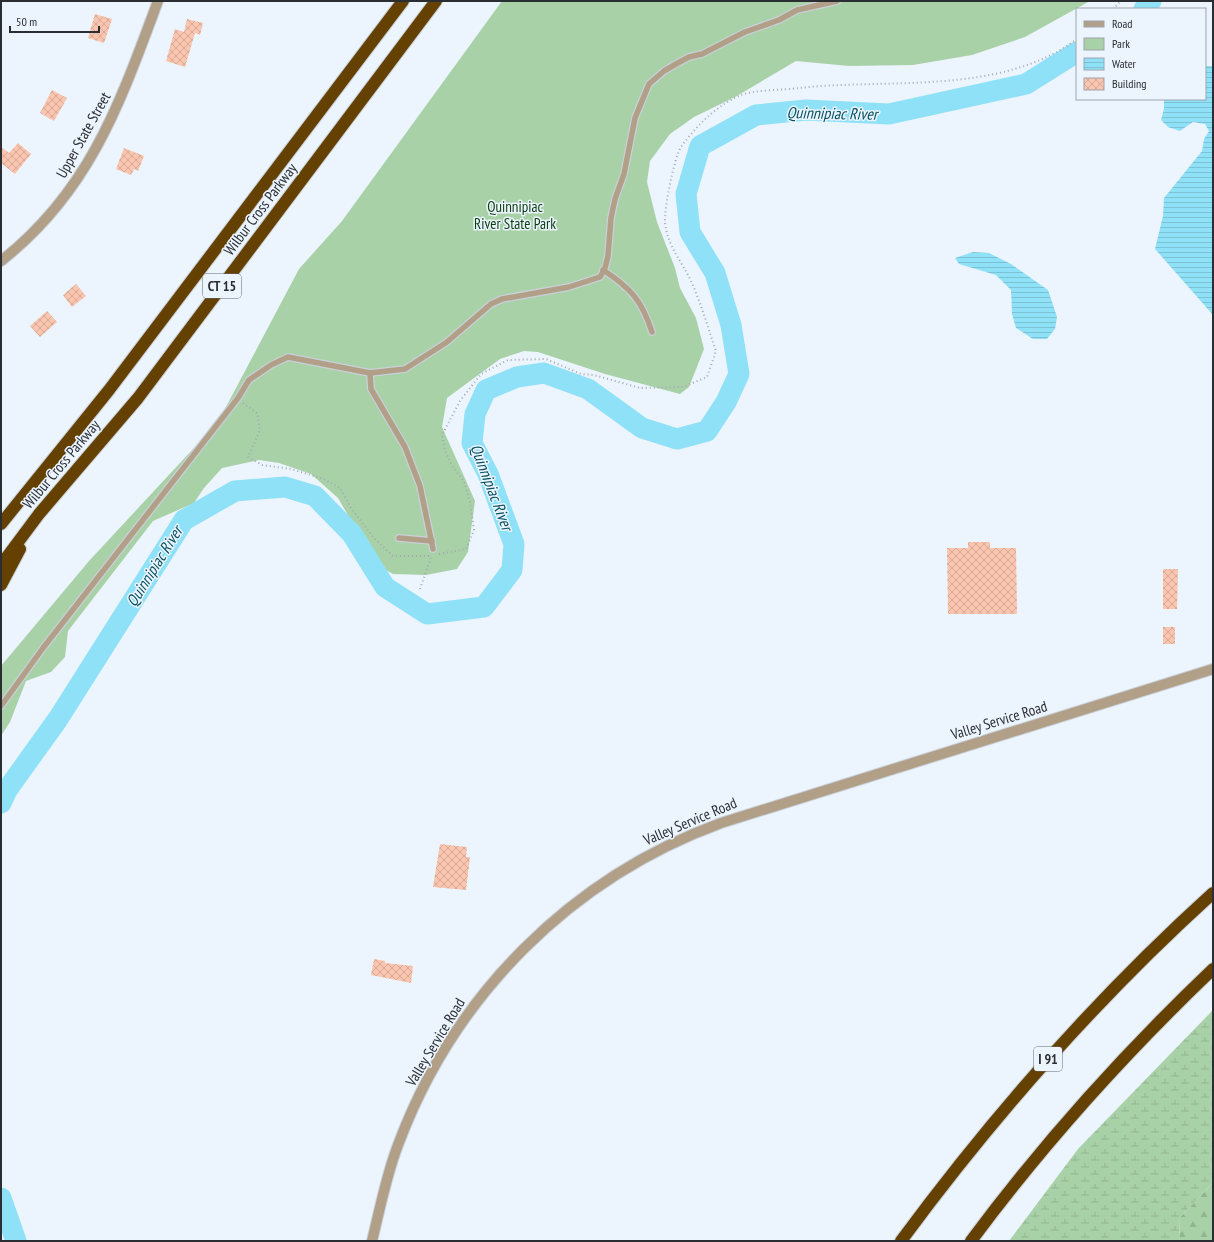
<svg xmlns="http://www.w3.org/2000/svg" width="1214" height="1242" font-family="'PT Sans Narrow',sans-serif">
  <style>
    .forest { fill: url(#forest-firs) }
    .wetland { fill: url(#wetland-marsh) }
    .park { fill: #a9d1a8 }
    .water { fill: url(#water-rules) }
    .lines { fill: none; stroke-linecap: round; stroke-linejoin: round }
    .river { stroke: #8fe1f7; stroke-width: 21 }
    .building { fill: url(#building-cross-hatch) }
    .lane-casing { stroke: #c9d0d9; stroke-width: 8 }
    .street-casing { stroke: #c9d0d9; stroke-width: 12 }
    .highway-casing { stroke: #c9d0d9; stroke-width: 14 }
    .path { stroke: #a2a8af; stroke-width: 2; stroke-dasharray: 1 3; stroke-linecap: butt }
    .lane { stroke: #b19f88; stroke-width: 5.5 }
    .street { stroke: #b19f88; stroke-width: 10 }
    .highway { stroke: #644100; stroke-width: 12 }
    .labels { text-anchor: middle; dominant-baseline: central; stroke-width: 3; stroke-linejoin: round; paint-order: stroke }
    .shield { fill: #ecf4fe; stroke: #64696e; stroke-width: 1 }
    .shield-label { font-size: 14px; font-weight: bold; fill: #2a2d31 }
    .street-label { font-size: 15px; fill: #2a2d31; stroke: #ecf4fe }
    .park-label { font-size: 15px; fill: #0d4011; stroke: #ecf4fe }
    .water-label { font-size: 16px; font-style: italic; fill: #055060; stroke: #ecf4fe }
  </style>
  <defs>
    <pattern id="forest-firs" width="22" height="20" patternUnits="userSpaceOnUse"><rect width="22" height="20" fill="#a9d1a8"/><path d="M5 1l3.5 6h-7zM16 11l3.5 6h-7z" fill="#92b491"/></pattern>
    <pattern id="wetland-marsh" width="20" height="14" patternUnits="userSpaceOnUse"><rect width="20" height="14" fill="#a9d1a8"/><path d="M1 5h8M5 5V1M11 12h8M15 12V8" fill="none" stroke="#92b491"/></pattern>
    <pattern id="water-rules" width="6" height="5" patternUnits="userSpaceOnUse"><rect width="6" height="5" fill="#8fe1f7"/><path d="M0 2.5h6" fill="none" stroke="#7cc1d4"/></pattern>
    <pattern id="building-cross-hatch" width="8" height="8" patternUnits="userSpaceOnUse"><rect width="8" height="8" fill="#fac5ae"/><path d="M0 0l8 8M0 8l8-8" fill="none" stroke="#d6aa96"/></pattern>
  </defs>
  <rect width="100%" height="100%" fill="#ecf4fe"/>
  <polygon class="forest" points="1213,1183 1213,1241 1179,1241 1180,1217"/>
  <polygon class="wetland" points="1213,1010 1213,1183 1180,1217 1179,1241 1009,1241 1078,1149"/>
  <polygon class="park" points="502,1 1090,1 1025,37 972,55 913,65 849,66 796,61 735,97 694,117 670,134 650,161 647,182 657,222 675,268 680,288 696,318 704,349 689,387 680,394 605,374 538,352 524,351 500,359 447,398 442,427 475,501 468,552 457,569 426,575 393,574 377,565 338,498 311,474 279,463 259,460 222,468 204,488 194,503 153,521 68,631 65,657 51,672 26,681 10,722 1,736 1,666 89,561 218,422 299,269 342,221"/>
  <g class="water">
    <polygon points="1205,66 1213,66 1213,315 1155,249 1163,216 1164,198 1202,151 1204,139 1209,131 1205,124 1193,122 1180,131 1168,127 1161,120 1164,109 1164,99 1205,99"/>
    <polygon points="973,252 989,253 1011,264 1048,290 1057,317 1055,329 1047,339 1033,339 1016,328 1012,314 1011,290 996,275 959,264 955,258"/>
  </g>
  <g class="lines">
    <g class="river">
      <polyline points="1144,9 1151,1"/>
      <polyline points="1,803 7,790 58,719 184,520 235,491 285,487 315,496 352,534 385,587 427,614 484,607 512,570 514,544 488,474 472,443 475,414 486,390 517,377 544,373 588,389 642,428 677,439 707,431 726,402 739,374 731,325 715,273 690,232 686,194 700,146 756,115 806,110 889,114 1026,84 1077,52"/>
      <polyline points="1,1198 16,1241"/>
    </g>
  </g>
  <g class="building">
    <polygon points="95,14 112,19 104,43 88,38"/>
    <polygon points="187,19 203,23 200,35 195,33 185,67 166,61 175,29 184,32"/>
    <polygon points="52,90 67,98 54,121 40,113"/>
    <polygon points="18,143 31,154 15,174 1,163 1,147 9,153"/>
    <polygon points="124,148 144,156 138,171 134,169 131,175 116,169"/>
    <polygon points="76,284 86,296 72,307 63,295"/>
    <polygon points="47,311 57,322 40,337 30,326"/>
    <polygon points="968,542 990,542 990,548 1016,548 1017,614 948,614 947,548 968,548"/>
    <polygon points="1163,569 1178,569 1177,609 1163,609"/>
    <rect x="1163" y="627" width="12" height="17"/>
    <polygon points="440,844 467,847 466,857 470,857 466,890 433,887"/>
    <polygon points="374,959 385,961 385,963 413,966 411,983 371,975"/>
  </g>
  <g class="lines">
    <defs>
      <g id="lane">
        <path d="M 603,270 C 631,288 642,301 652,332"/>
        <polyline points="370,373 371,389 405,447 420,486 433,549"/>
        <polyline points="399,538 432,541"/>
        <polyline points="1,706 43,648 238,398 249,380 271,365 288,357 370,373 405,369 447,342 491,304 502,299 569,287 600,277 605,268 608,256 611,218 615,199 624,174 635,118 649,84 664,71 676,64 689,57 702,54 745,32 779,20 797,10 837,1"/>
      </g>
      <g id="street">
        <path d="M 1,261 C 90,191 120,103 158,1"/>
        <path d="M 372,1241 C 380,1209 386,1176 398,1145 C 454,995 571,878 721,823 L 1213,669"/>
      </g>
      <g id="highway">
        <polyline points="1,524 109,390 403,1"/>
        <polyline points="1,565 39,514 138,398 436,1"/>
        <polyline points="1,585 20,549"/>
        <path d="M 901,1241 C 994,1115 1097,998 1213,893"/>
        <path d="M 971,1241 C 1043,1144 1125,1053 1213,969"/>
      </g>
    </defs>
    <use href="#lane" class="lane-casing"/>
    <use href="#street" class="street-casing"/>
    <use href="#highway" class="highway-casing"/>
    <g class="path">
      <polyline points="1113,9 1121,1"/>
      <polyline points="243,403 257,413 260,430 248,457 262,465 291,469 324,479 340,488 351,508 373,537 393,556 429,556"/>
      <path d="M 439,554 L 466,549 L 474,530 L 470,502 L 464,481 L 452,466 L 445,451 L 442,435 L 460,401 L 481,374 L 508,360 L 546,359 L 581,374 L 594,375 L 640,388 L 683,387 L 707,377 L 716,351 C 708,328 701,303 691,281 C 681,260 668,247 665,223 C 664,209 674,158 681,147 C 696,126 717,105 741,95 C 753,90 784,90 799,88 C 889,78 1000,96 1077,39"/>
      <polyline points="420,589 431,557"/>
    </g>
    <use href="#lane" class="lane"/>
    <use href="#street" class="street"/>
    <use href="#highway" class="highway"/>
  </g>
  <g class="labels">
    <g class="shield">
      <rect x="203" y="274" width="38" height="24" rx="3"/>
      <rect x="1034" y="1047" width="28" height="24" rx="3"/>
    </g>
    <g class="shield-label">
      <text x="222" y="286">CT 15</text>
      <text x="1048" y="1059">I 91</text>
    </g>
    <g class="street-label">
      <text transform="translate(83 135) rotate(-61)">Upper State Street</text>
      <text transform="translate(260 209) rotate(-53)">Wilbur Cross Parkway</text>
      <text transform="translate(61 464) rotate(-50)">Wilbur Cross Parkway</text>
      <text transform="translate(999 720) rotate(-17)">Valley Service Road</text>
      <text transform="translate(690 821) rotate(-23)">Valley Service Road</text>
      <text transform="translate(435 1042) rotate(-59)">Valley Service Road</text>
    </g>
    <g class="park-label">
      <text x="515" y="206">Quinnipiac<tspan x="515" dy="17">River State Park</tspan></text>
    </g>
    <g class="water-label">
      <text transform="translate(832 113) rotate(1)">Quinnipiac River</text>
      <text transform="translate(492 487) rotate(69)">Quinnipiac River</text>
      <text transform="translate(154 566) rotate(-58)">Quinnipiac River</text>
    </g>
  </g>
  <rect width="1214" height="1242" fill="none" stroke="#2a2d31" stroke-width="4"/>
  <rect x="1076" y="8" width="130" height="92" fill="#ecf4fe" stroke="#9ea4ac"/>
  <rect x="1084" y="21" width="20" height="6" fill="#b19f88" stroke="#9ea4ac"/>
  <text x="1112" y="28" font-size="12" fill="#2a2d31">Road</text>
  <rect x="1084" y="38" width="20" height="12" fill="#a9d1a8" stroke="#9ea4ac"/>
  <text x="1112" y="48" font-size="12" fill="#2a2d31">Park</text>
  <rect x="1084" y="58" width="20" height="12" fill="url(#water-rules)" stroke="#9ea4ac"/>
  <text x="1112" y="68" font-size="12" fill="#2a2d31">Water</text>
  <rect x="1084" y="78" width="20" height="12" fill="url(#building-cross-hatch)" stroke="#9ea4ac"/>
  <text x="1112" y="88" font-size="12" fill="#2a2d31">Building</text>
  <path d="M10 26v6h89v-6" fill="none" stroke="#2a2d31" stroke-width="2"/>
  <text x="16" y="26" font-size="12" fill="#2a2d31" stroke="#ecf4fe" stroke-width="3" paint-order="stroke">50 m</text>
</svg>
